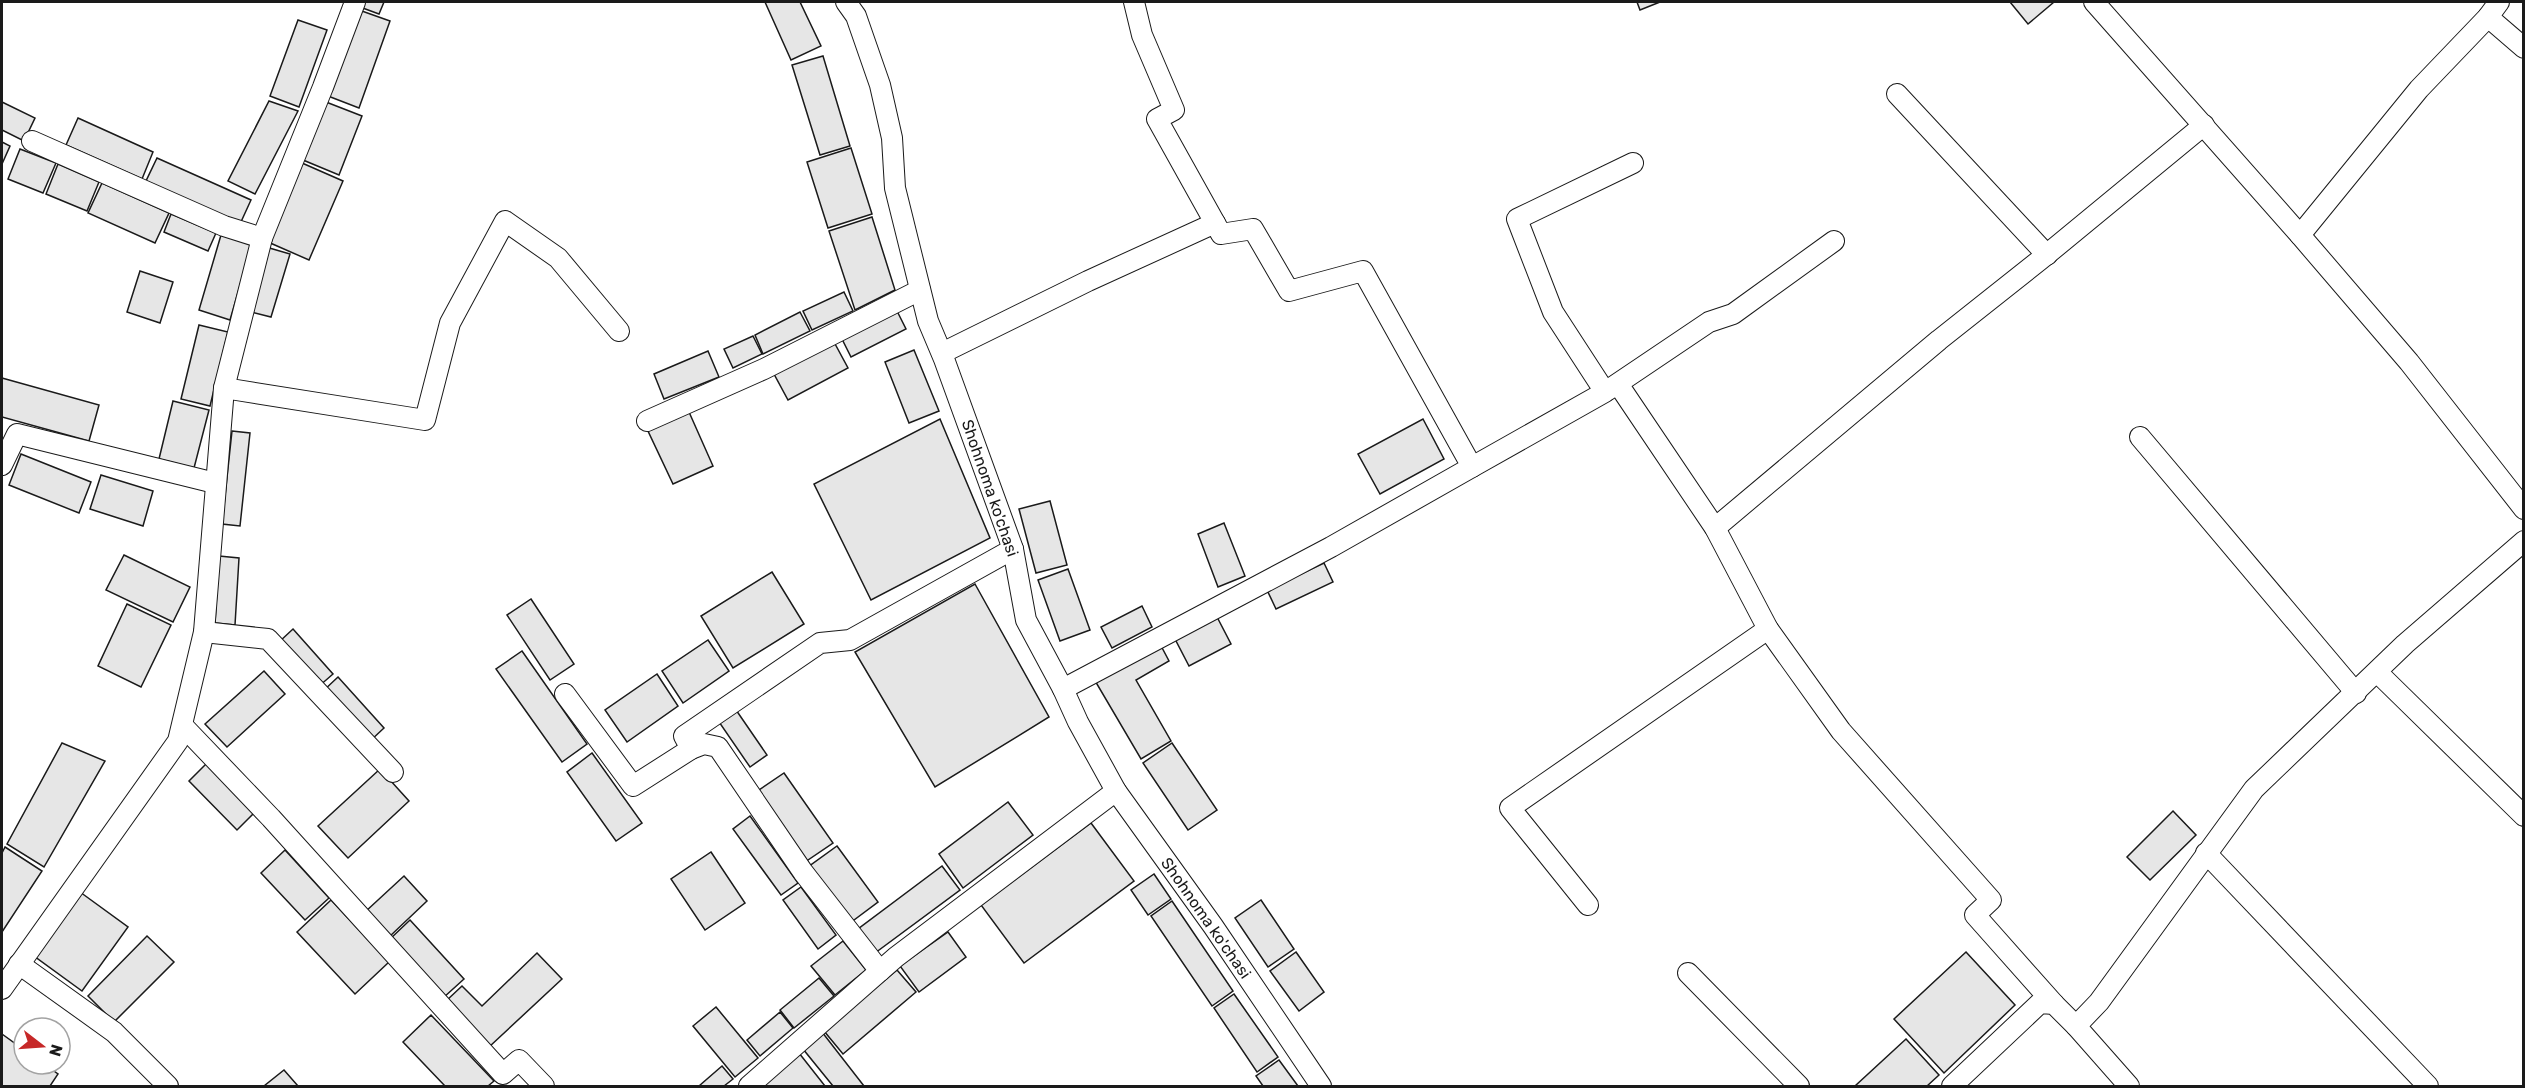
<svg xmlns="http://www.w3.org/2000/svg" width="2525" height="1088" font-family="Rubik,sans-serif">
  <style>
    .building { fill: #e6e6e6; stroke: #1a1a1a; stroke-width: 1.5 }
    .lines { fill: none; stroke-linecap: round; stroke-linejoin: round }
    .minor-casing { stroke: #1a1a1a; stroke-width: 22 }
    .minor { stroke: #fff; stroke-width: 20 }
    .labels { text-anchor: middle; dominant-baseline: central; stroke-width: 4.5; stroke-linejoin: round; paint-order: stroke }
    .street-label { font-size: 16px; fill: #1a1a1a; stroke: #fff }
  </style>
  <rect width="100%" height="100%" fill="#fff"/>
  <g class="building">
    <polygon points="362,2 384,2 379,14 360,7"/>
    <polygon points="765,2 800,2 821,46 791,60"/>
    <polygon points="1637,2 1660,2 1640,10"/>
    <polygon points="2010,2 2054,2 2028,24"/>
    <polygon points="359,10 390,21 359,108 328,96"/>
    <polygon points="298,20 327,30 299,107 270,96"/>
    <polygon points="823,56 850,146 820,155 792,65"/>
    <polygon points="269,101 298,111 255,194 228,181"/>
    <polygon points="2,102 35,118 24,141 2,130"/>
    <polygon points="326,102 362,116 339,175 303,160"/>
    <polygon points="78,118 153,152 142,179 66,145"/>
    <polygon points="2,142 10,146 2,164"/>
    <polygon points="851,148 872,214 828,228 807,162"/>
    <polygon points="20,149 56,163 43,193 8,179"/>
    <polygon points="157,158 251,200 240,224 146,181"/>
    <polygon points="302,163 343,181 309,260 268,242"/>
    <polygon points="58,164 99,182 87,211 46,194"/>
    <polygon points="102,183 169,213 155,243 88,213"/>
    <polygon points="171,214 216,233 208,251 164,232"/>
    <polygon points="872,217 895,290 855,310 829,231"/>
    <polygon points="221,235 252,244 230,320 199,310"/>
    <polygon points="266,247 290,254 271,317 247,311"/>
    <polygon points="140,271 173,282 160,323 127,312"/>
    <polygon points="844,292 853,311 812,330 803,311"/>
    <polygon points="897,311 906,329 851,357 842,339"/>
    <polygon points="800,312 810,331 763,354 755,335"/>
    <polygon points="199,325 228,332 210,406 181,399"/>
    <polygon points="753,336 762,354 733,368 724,349"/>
    <polygon points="834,342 848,368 788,400 774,374"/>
    <polygon points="914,350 939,411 909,423 885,362"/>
    <polygon points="708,351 719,377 664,399 654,374"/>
    <polygon points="2,378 99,405 89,441 2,417"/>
    <polygon points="173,401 209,410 194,468 159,459"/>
    <polygon points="689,412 713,466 673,484 648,431"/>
    <polygon points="940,419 990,538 871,600 814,484"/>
    <polygon points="1423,419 1444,459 1380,494 1358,454"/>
    <polygon points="232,431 250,433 240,526 222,524"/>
    <polygon points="21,454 91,482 79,513 9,485"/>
    <polygon points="101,475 153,491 143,526 90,509"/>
    <polygon points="1050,501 1067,565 1036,573 1019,509"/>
    <polygon points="1224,523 1245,576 1218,587 1198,534"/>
    <polygon points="124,555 190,587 173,622 106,590"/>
    <polygon points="219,556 239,558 235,625 215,623"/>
    <polygon points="1324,563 1333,582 1276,609 1267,590"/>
    <polygon points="1068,569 1090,630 1060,641 1038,580"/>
    <polygon points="772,572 804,624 733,668 701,616"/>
    <polygon points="975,584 1049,717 935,787 855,652"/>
    <polygon points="531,599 574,664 550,680 507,615"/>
    <polygon points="127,604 171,625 141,687 98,666"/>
    <polygon points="1142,606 1152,627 1112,648 1101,627"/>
    <polygon points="1216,615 1231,644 1189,666 1174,637"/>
    <polygon points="293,629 333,674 318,687 279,642"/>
    <polygon points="708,640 729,671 683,703 662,671"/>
    <polygon points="1159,642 1169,661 1136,680 1171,741 1141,759 1094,679"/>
    <polygon points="522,651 587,744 562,762 496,669"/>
    <polygon points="264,671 285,694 227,747 205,724"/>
    <polygon points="657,674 678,706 627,742 605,710"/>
    <polygon points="338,677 384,728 369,742 322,692"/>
    <polygon points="734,707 767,755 750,767 717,719"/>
    <polygon points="62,743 105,761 44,867 7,844"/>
    <polygon points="1172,743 1217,810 1188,830 1143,763"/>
    <polygon points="592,753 642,823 616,841 567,772"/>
    <polygon points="206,764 254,813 237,830 189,781"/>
    <polygon points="380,769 409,801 348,858 318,826"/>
    <polygon points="784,773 833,843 805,862 756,792"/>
    <polygon points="1008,802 1033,835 963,888 939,854"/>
    <polygon points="2173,811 2196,835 2150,880 2127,857"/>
    <polygon points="750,816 798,883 781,895 733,829"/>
    <polygon points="1091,823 1134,881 1024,963 981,905"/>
    <polygon points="837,846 878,902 850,923 808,867"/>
    <polygon points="5,847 42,871 2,932 2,853"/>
    <polygon points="285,850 329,898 305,920 261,873"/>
    <polygon points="711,852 745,903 705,930 671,879"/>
    <polygon points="942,866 960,890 875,953 858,929"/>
    <polygon points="1154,874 1171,899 1148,915 1131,890"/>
    <polygon points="404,876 427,901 388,938 365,912"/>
    <polygon points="801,887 836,935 818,949 783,900"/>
    <polygon points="80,892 128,927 82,991 34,956"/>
    <polygon points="331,900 389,962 355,994 297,932"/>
    <polygon points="1261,900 1294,949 1268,967 1235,918"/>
    <polygon points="1172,901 1233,991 1212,1006 1151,916"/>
    <polygon points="410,920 464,979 443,998 390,939"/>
    <polygon points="948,932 966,957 919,992 900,966"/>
    <polygon points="147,936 174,962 114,1022 88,996"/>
    <polygon points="843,941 866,970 835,995 811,966"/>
    <polygon points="1296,952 1324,992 1299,1011 1270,971"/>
    <polygon points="1966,952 2015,1005 1944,1073 1894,1019"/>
    <polygon points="537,953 562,979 489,1047 446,1001 462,986 482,1006"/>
    <polygon points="897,970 916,992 843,1054 824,1031"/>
    <polygon points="819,978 834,996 794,1028 780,1010"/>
    <polygon points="1234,994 1278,1057 1257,1072 1214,1008"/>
    <polygon points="716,1007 758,1058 735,1077 693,1026"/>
    <polygon points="780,1012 793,1028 760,1056 747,1040"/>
    <polygon points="431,1015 494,1081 488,1086 445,1086 403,1042"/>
    <polygon points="822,1032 864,1086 833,1086 803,1049"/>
    <polygon points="2,1034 24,1050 24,1064 44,1064 58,1074 50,1086 2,1086"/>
    <polygon points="1906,1039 1939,1075 1927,1086 1855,1086"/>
    <polygon points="799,1053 825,1086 760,1086"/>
    <polygon points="1279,1060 1298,1086 1263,1086 1256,1076"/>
    <polygon points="722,1066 733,1079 724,1086 699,1086"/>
    <polygon points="284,1070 298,1086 264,1086"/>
  </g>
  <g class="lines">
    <defs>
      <g id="minor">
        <polyline points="846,2 856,16 880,85 892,138 895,188 928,321 944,359 1013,549 1026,620 1063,689 1078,722 1116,791 1213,926 1321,1086"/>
        <polyline points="1134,2 1142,35 1174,110 1157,119 1215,223"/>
        <polyline points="2094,2 2300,235 2409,362 2524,509"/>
        <polyline points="2488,17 2524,48"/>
        <polyline points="1897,94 2047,255"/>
        <polyline points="2300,235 2419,89 2488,17 2499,2"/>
        <polyline points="262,238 323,87 355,2"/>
        <polyline points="942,353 1088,281 1215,223 1221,234 1253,229 1289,291 1363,271 1472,467 1331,547 1063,689"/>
        <polyline points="1618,384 1715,528 1768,629 1841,731 1991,900 1975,915 2054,1004"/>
        <polyline points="224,388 425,420 450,323 505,221 558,258 619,331"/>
        <polyline points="1608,390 1709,322 1733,314 1834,241"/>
        <polyline points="647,421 764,369 920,290"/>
        <polyline points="2140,437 2356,693"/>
        <polyline points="2,465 17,434 215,483"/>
        <polyline points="1472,467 1605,392 1553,312 1517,219 1633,163"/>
        <polyline points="1715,528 1939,340 2040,260 2204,125"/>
        <polyline points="204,632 268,639 393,772"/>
        <polyline points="2377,672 2524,816"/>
        <polyline points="565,694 633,786 691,749 704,744 718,747 803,872 880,971"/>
        <polyline points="183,726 271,818 503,1074 519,1060 544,1086"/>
        <polyline points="691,749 684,736 820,643 850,640 1013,549"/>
        <polyline points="2206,853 2428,1086"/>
        <polyline points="1588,905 1510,808 1768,629"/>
        <polyline points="19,964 114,1032 168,1086"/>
        <polyline points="1688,973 1799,1086"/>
        <polyline points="2,989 178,741 204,632 224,388 262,238 224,226 32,141"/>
        <polyline points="749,1086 896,957 1116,791"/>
        <polyline points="1952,1086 2040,1003 2054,1004 2076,1026"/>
        <polyline points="2129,1086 2076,1026 2099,1002 2254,789 2405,644 2524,541"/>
      </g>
    </defs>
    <use href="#minor" class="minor-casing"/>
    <use href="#minor" class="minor"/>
  </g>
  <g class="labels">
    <g class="street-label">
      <text transform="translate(990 488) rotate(71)">Shohnoma ko'chasi</text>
      <text transform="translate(1206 918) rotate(55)">Shohnoma ko'chasi</text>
    </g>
  </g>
  <rect width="2525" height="1088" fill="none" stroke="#1a1a1a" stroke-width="6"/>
  <g transform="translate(42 1046) rotate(107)"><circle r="28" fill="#ffffff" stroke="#a3a3a3" stroke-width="1.5"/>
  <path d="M0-4.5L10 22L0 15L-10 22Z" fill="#c62828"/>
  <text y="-9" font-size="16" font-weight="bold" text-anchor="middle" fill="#1a1a1a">N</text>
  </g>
</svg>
